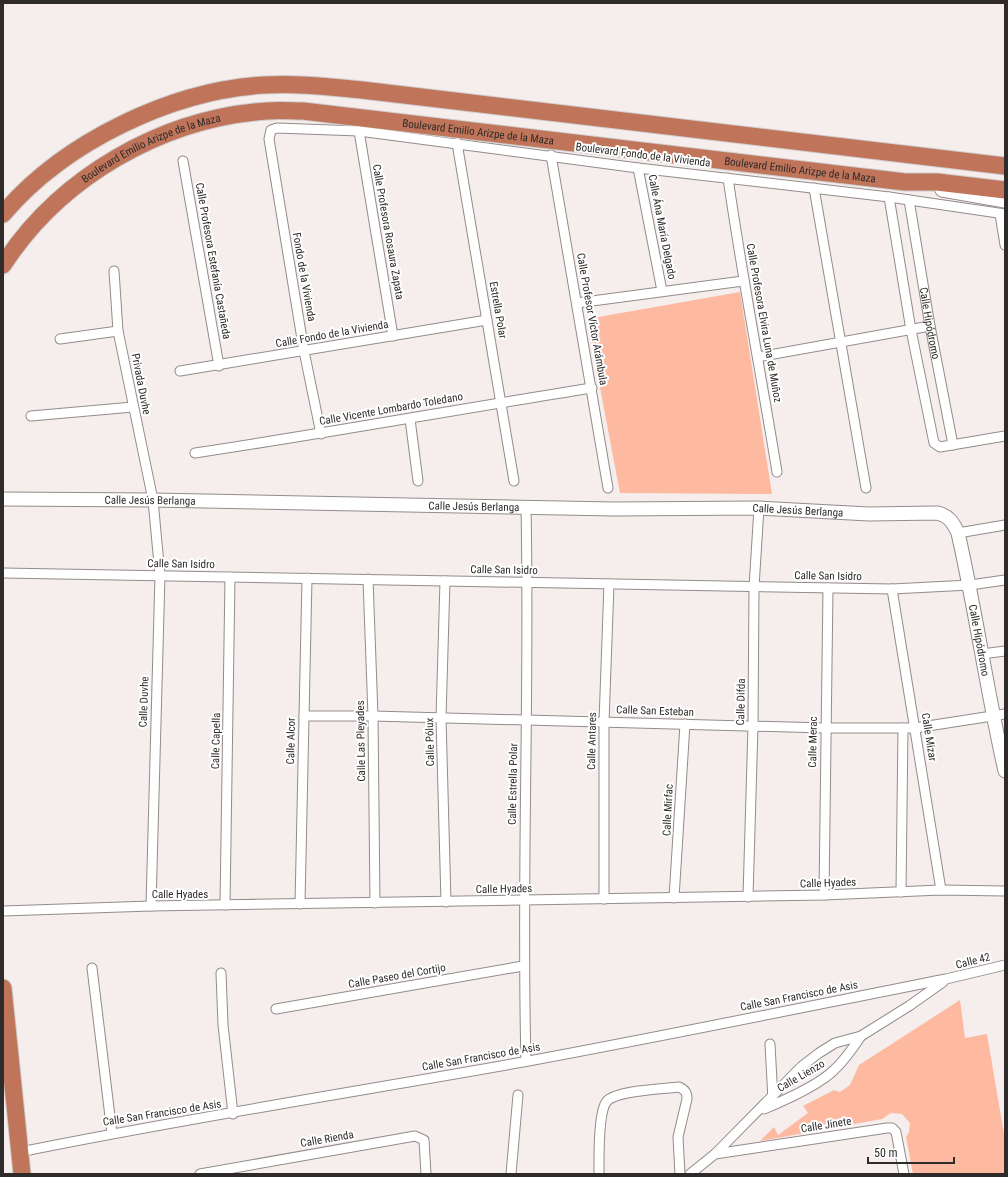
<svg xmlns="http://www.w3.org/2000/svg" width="1008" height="1177" font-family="'Roboto Condensed',sans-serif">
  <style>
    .green { fill: #feb9a1 }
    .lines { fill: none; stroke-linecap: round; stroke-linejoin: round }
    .street-casing { stroke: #938c8a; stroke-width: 11 }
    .secondary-casing { stroke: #938c8a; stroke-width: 15 }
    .highway-casing { stroke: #cdcccc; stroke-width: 19 }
    .street { stroke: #fff; stroke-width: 9 }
    .secondary { stroke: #fff; stroke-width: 13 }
    .highway { stroke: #c07459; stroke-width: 17 }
    .labels { text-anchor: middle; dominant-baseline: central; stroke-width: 4; stroke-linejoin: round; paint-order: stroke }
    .street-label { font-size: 11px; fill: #2e2b2a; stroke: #fff }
  </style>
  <rect width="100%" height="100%" fill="#f5eeec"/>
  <g class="green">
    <polygon points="740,292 772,494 620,493 587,319"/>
    <polygon points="960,1000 965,1038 987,1034 1005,1140 1005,1174 913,1174 906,1137 909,1132 910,1123 902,1114 891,1113 882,1119 760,1141 774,1127 778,1135 808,1113 803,1106 834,1090 840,1092 850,1085 859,1065"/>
  </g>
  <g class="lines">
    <defs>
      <g id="street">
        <polyline points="359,131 393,336"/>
        <polyline points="457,143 514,481"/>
        <polyline points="551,155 608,488"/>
        <polyline points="183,161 219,366"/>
        <polyline points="638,168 662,291"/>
        <path d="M 728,178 C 742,276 761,374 777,472"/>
        <polyline points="814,188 866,488"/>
        <polyline points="889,197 911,330 934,443 940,447 1005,436"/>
        <path id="s1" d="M 909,200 L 930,326 L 953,445"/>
        <polyline points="1000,214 1005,245"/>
        <polyline points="114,271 118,331 153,500 160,575 151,906"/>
        <polyline points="577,303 743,281"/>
        <polyline points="60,339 118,331"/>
        <polyline points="758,357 930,326"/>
        <polyline points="180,371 487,320"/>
        <polyline points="31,416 133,407"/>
        <polyline points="410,419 418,481"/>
        <polyline points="321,434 304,351 269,139 271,130 277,128 359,131 638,168 889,197 1005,214"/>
        <path d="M 195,453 C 328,433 459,409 592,388"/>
        <polyline points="958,533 1005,525"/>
        <polyline points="3,573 892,589 970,585 1005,580"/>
        <polyline points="368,579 373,716 375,903"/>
        <polyline points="445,581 441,718 446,902"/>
        <polyline points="892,589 941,890"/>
        <polyline points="982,654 1005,651"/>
        <polyline points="304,716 373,716 825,728 915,728 1005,714"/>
        <polyline points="901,892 903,728"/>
        <polyline points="824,895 828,588"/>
        <polyline points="748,897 753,726 754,587 759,508"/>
        <polyline points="674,898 685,724"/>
        <polyline points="604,899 604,722 609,584"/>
        <polyline points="300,904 307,578"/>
        <polyline points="225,905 230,577"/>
        <polyline points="3,911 151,906 824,895 941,890 1005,891"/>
        <polyline points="92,968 112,1133"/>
        <polyline points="221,973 223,1025 233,1114"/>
        <polyline points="276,1009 523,966"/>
        <polyline points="770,1044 773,1100"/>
        <path d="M 526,1061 C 521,877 530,692 526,507"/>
        <path d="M 764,1109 C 783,1101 820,1084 834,1070 C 845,1060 853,1048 861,1036"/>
        <path d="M 20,1152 C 187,1118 355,1092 523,1062 C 664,1036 805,1007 946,979 L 1005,965"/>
        <polyline points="715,1154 887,1128 892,1128 896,1132 904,1174"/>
        <polyline points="200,1174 415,1136 424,1140 426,1174"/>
        <polyline points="511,1174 518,1095"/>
        <path d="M 599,1174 C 599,1160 598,1111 607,1101 C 618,1090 664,1089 679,1087 C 685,1090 687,1092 687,1099 L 678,1137 L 680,1174"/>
        <polyline points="690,1174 715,1154 802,1066 819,1053 835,1043 861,1036 909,1006 943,982"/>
      </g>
      <g id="secondary">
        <polyline points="942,190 1005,201"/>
        <path id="s2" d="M 3,499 L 153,500 L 614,509 L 759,508 L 869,514 L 937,513 C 948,515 953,522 958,533 C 976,612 987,692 1005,771"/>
      </g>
      <g id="highway">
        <path d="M 3,214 C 64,142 172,90 265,85 C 297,83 330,87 362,90 L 1005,166"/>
        <path id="s3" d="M 3,265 C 60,177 162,118 267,111 C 279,110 291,111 303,111 L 905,182 L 937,182 L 1005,190"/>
        <polyline points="3,988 22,1174"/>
      </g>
    </defs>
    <use href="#street" class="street-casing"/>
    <use href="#secondary" class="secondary-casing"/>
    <use href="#highway" class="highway-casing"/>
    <use href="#street" class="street"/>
    <use href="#secondary" class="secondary"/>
    <use href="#highway" class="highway"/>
  </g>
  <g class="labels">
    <g class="street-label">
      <text stroke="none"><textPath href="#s3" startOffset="529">Boulevard Emilio Arizpe de la Maza</textPath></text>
      <text stroke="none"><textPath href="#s3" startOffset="193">Boulevard Emilio Arizpe de la Maza</textPath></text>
      <text transform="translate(643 155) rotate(7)">Boulevard Fondo de la Vivienda</text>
      <text stroke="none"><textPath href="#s3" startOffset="853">Boulevard Emilio Arizpe de la Maza</textPath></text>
      <text transform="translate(662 227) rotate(79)">Calle Ána María Delgado</text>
      <text transform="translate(388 232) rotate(80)">Calle Profesora Rosaura Zapata</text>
      <text transform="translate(213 261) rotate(80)">Calle Profesora Estefanía Castañeda</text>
      <text transform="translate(304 277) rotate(80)">Fondo de la Vivienda</text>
      <text transform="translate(498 310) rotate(80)">Estrella Polar</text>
      <text transform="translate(592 319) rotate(80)">Calle Profesor Víctor Arámbula</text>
      <text transform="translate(764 323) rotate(80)">Calle Profesora Elvira Luna de Muñoz</text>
      <text stroke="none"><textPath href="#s1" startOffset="125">Calle Hipódromo</textPath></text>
      <text transform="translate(332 334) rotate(-10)">Calle Fondo de la Vivienda</text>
      <text transform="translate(141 384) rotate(79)">Privada Duvhe</text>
      <text transform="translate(391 409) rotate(-10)">Calle Vicente Lombardo Toledano</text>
      <text stroke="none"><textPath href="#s2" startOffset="147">Calle Jesús Berlanga</textPath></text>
      <text stroke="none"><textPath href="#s2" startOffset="471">Calle Jesús Berlanga</textPath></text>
      <text stroke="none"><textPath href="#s2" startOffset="795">Calle Jesús Berlanga</textPath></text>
      <text transform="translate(181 564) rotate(1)">Calle San Isidro</text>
      <text transform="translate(504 570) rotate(1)">Calle San Isidro</text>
      <text transform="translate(828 576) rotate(1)">Calle San Isidro</text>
      <text stroke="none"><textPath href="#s2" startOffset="1074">Calle Hipódromo</textPath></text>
      <text transform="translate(144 702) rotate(-88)">Calle Duvhe</text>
      <text transform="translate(741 702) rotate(-89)">Calle Difda</text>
      <text transform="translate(655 711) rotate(2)">Calle San Esteban</text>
      <text transform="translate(929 737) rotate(81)">Calle Mizar</text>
      <text transform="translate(216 741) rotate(-89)">Calle Capella</text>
      <text transform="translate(291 741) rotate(-89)">Calle Alcor</text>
      <text transform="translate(361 741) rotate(-91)">Calle Las Pleyades</text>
      <text transform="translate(592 741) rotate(-89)">Calle Antares</text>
      <text transform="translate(430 742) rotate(-91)">Calle Pólux</text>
      <text transform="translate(813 742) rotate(-89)">Calle Merac</text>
      <text transform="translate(513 784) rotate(-89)">Calle Estrella Polar</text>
      <text transform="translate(668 810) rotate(-87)">Calle Mirfac</text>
      <text transform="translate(828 883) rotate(-2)">Calle Hyades</text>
      <text transform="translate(504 889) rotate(-1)">Calle Hyades</text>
      <text x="180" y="894">Calle Hyades</text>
      <text transform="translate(973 961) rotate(-14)">Calle 42</text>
      <text transform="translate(397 976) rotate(-10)">Calle Paseo del Cortijo</text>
      <text transform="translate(799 996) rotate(-11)">Calle San Francisco de Asis</text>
      <text transform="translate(481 1057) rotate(-10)">Calle San Francisco de Asis</text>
      <text transform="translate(801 1076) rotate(-30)">Calle Lienzo</text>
      <text transform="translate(162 1113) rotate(-9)">Calle San Francisco de Asis</text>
      <text transform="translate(826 1125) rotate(-9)">Calle Jinete</text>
      <text transform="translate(327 1139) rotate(-10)">Calle Rienda</text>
    </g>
  </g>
  <rect width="1008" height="1177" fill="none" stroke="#2e2b2a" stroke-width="8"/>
  <path d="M868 1157v6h86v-6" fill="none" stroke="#2e2b2a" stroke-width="2"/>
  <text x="874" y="1157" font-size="12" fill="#2e2b2a" stroke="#ffffff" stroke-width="3" paint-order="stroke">50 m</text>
</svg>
